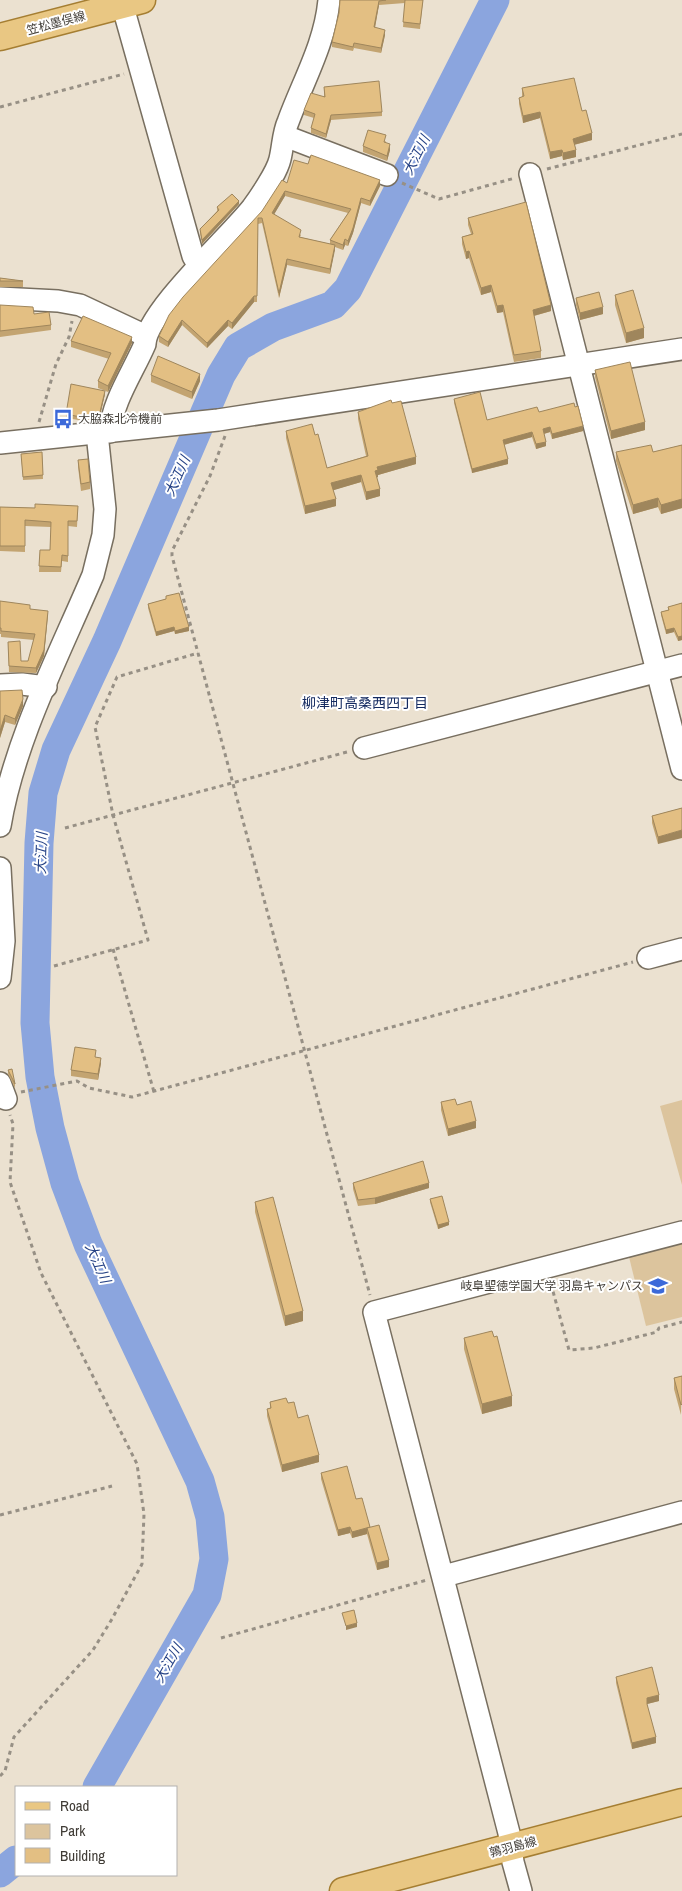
<svg xmlns="http://www.w3.org/2000/svg" width="682" height="1891" font-family="'Archivo Narrow','Noto Sans JP',sans-serif">
  <style>
    .green { fill: #dcc49d }
    .lines { fill: none; stroke-linecap: round; stroke-linejoin: round }
    .river { stroke: #8ba5de; stroke-width: 29 }
    .minor-casing { stroke: #786f60; stroke-width: 24 }
    .major-casing { stroke: #a57e32; stroke-width: 29 }
    .path { stroke: #979085; stroke-width: 3; stroke-dasharray: 4 4; stroke-linecap: butt }
    .minor { stroke: #fff; stroke-width: 21 }
    .major { stroke: #e9c783; stroke-width: 26 }
    .wall { fill: #c3a471; fill-rule: evenodd }
    .shaded-wall { fill: #9f865c }
    .building { fill: #e3bf83; stroke: #9f865c }
    .labels { text-anchor: middle; dominant-baseline: central; stroke-width: 4; stroke-linejoin: round; paint-order: stroke }
    .street-label { font-size: 12px; fill: #403c36; stroke: #fff }
    .poi-label { font-size: 12px; fill: #403c36; stroke: #fff; text-anchor: start }
    .water-label { font-size: 14px; font-style: italic; fill: #264285; stroke: #fff }
    .neighbourhood-label { font-size: 14px; fill: #142a60; stroke: #fff }
  </style>
  <rect width="100%" height="100%" fill="#ebe1d0"/>
  <g class="green">
    <polygon points="682,1100 682,1185 660,1106"/>
    <polygon points="682,1242 682,1317 646,1326 629,1257"/>
  </g>
  <g class="lines">
    <g class="river">
      <polyline points="97,1787 207,1595 214,1559 210,1517 200,1481 88,1244 65,1183 50,1128 40,1077 35,1023 39,843 43,793 56,750 107,641 221,375 238,347 273,327 333,305 348,289 495,0"/>
      <polyline points="0,1873 16,1860"/>
    </g>
    <defs>
      <g id="minor">
        <polyline points="121,0 193,256 199,266"/>
        <polyline points="285,136 387,175"/>
        <polyline points="530,174 682,769"/>
        <polyline points="0,298 58,301 80,305 146,336"/>
        <path d="M 110,432 C 112,402 133,372 145,344 C 146,313 230,236 252,208 C 260,197 277,172 280,159 C 283,147 283,133 288,122 C 303,81 325,44 329,0"/>
        <polyline points="0,443 218,420 682,349"/>
        <polyline points="0,685 22,684 46,687"/>
        <polyline points="364,748 682,665"/>
        <path d="M 0,826 C 14,741 59,655 93,575 L 103,535 L 105,509 L 97,433"/>
        <polyline points="0,868 4,941 0,978"/>
        <polyline points="648,958 682,949"/>
        <polyline points="0,1083 6,1099"/>
        <polyline points="444,1576 682,1512"/>
        <polyline points="521,1891 513,1862 509,1833 374,1312 682,1232"/>
      </g>
      <g id="major">
        <polyline points="0,37 142,0"/>
        <polyline points="343,1891 682,1802"/>
      </g>
    </defs>
    <use href="#minor" class="minor-casing"/>
    <use href="#major" class="major-casing"/>
    <g class="path">
      <polyline points="0,107 124,74"/>
      <polyline points="547,169 682,134"/>
      <polyline points="402,183 439,199 515,178"/>
      <polyline points="39,422 56,364 69,337 72,321"/>
      <polyline points="225,436 210,476 172,551 172,556 370,1295"/>
      <polyline points="65,828 347,752"/>
      <polyline points="113,949 154,1092"/>
      <polyline points="54,966 148,940 113,815 95,727 117,677 198,653"/>
      <polyline points="21,1092 77,1081 89,1088 132,1097 633,962"/>
      <polyline points="551,1284 569,1350 594,1348 657,1332 659,1328 682,1322"/>
      <polyline points="0,1515 112,1486"/>
      <polyline points="221,1638 427,1580"/>
      <polyline points="0,1776 5,1771 14,1737 93,1650 112,1619 142,1564 144,1514 137,1464 41,1273 10,1182 13,1124 10,1115"/>
    </g>
    <use href="#minor" class="minor"/>
    <use href="#major" class="major"/>
  </g>
  <g class="wall">
    <polygon points="340,0 423,0 420,29 403,27 405,3 379,5 375,28 385,35 381,53 354,48 353,51 332,47 332,42 339,13"/>
    <polygon points="324,87 382,112 382,116 331,120 326,138 311,133 311,128 314,118 304,115 304,110 324,97"/>
    <polygon points="522,88 582,111 592,140 574,145 576,157 563,160 562,156 550,159 540,118 523,123 519,104 519,98 522,97"/>
    <polygon points="386,141 385,143 390,150 387,161 363,152 363,146"/>
    <path d="M 287,183 L 380,186 L 370,206 L 361,203 L 353,233 L 348,246 L 345,245 L 343,250 L 335,247 L 330,274 L 287,265 L 279,298 L 262,223 L 258,224 L 257,302 L 254,302 L 232,329 L 228,326 L 207,348 L 182,325 L 168,347 L 159,342 L 159,336 ZM 285,196 L 348,213 L 330,240 L 330,244 L 300,237 L 301,235 L 274,214 Z"/>
    <polygon points="239,204 202,244 200,233 200,229 217,211 217,207"/>
    <polygon points="468,218 551,311 534,316 541,351 541,358 514,362 503,312 497,313 491,292 481,295 469,258 466,259 462,244 462,237 471,234 468,225"/>
    <polygon points="0,278 23,281 23,287 0,287"/>
    <polygon points="615,295 644,338 626,343 615,305"/>
    <polygon points="576,298 603,314 580,320 576,305"/>
    <polygon points="0,305 34,314 51,325 51,330 0,337"/>
    <polygon points="71,341 132,343 108,392 98,388 98,381 109,359 71,347"/>
    <polygon points="595,370 645,430 611,439 595,377"/>
    <polygon points="151,375 200,381 192,399 151,382"/>
    <polygon points="105,394 99,420 85,421 66,418 66,414"/>
    <polygon points="454,399 487,420 539,412 583,431 552,439 550,432 544,434 546,446 536,449 532,437 504,445 508,464 472,473 454,403"/>
    <polygon points="358,412 416,464 378,475 377,478 380,496 366,500 361,482 333,490 336,506 305,514 286,438 286,431 315,435 327,468 366,456 358,419"/>
    <polygon points="682,445 682,508 661,514 658,507 633,514 616,461 616,452 653,452"/>
    <polygon points="42,452 43,479 23,480 21,454"/>
    <polygon points="78,460 90,482 90,489 81,491 78,467"/>
    <polygon points="78,506 77,527 68,526 68,562 62,561 61,572 39,572 40,550 50,550 51,527 25,526 25,552 0,551 0,507 35,508"/>
    <polygon points="166,596 189,631 175,634 174,631 156,636 148,608 148,604 166,599"/>
    <polygon points="0,601 30,609 48,616 44,656 36,673 9,672 8,642 21,661 28,661 34,640 1,637 1,634 0,634"/>
    <polygon points="682,603 682,640 678,641 674,632 666,634 661,615 661,612 668,610 668,607"/>
    <polygon points="0,691 23,706 15,725 5,722 0,738"/>
    <polygon points="682,808 658,844 652,823 652,816"/>
    <polygon points="101,1063 98,1080 71,1076 71,1070"/>
    <polygon points="8,1070 15,1084 15,1088 8,1074"/>
    <polygon points="441,1102 457,1105 476,1128 448,1136 441,1110"/>
    <polygon points="353,1183 429,1188 375,1204 358,1206 353,1189"/>
    <polygon points="430,1199 449,1225 438,1229 430,1202"/>
    <polygon points="255,1202 303,1321 285,1326 255,1212"/>
    <polygon points="464,1338 512,1406 482,1414 464,1349"/>
    <polygon points="682,1376 681,1415 674,1389 674,1378"/>
    <polygon points="270,1402 288,1403 298,1418 319,1462 282,1472 267,1416 267,1409 270,1409"/>
    <polygon points="321,1473 356,1499 389,1567 377,1570 367,1534 352,1538 350,1533 338,1536 321,1479"/>
    <polygon points="616,1677 659,1701 647,1704 656,1743 632,1749 616,1683"/>
  </g>
  <g class="shaded-wall">
    <polygon points="379,1 379,5 374,32 374,27"/>
    <polygon points="385,30 385,35 381,53 381,48"/>
    <polygon points="540,112 540,118 523,123 523,116"/>
    <polygon points="331,115 331,120 326,138 326,134"/>
    <polygon points="592,133 592,140 573,145 573,139"/>
    <polygon points="390,144 390,150 387,161 387,156"/>
    <polygon points="562,150 562,156 550,159 550,152"/>
    <polygon points="576,150 576,157 563,160 563,153"/>
    <polygon points="380,180 380,186 370,206 370,201"/>
    <polygon points="285,191 285,196 272,218 272,213"/>
    <polygon points="361,198 361,203 353,233 348,246 348,241"/>
    <polygon points="239,201 239,204 202,244 202,240"/>
    <polygon points="345,239 345,245 343,250 343,245"/>
    <polygon points="335,245 335,250 330,274 330,269"/>
    <polygon points="469,251 469,258 466,259 466,252"/>
    <polygon points="287,259 287,265 279,298 279,293"/>
    <polygon points="491,285 491,292 481,295 481,288"/>
    <polygon points="254,296 254,302 232,329 232,323"/>
    <polygon points="503,305 503,312 497,313 497,306"/>
    <polygon points="551,305 551,311 533,316 533,310"/>
    <polygon points="603,307 603,314 580,320 580,313"/>
    <polygon points="182,320 182,325 168,347 168,342"/>
    <polygon points="228,320 228,326 207,348 207,343"/>
    <polygon points="644,328 644,338 626,343 626,333"/>
    <polygon points="132,337 132,343 108,392 108,386"/>
    <polygon points="200,374 200,381 192,399 192,392"/>
    <polygon points="105,391 105,394 99,420 99,416"/>
    <polygon points="645,422 645,430 611,439 611,431"/>
    <polygon points="583,426 583,431 552,439 552,434"/>
    <polygon points="550,427 550,432 543,434 543,429"/>
    <polygon points="532,432 532,437 503,445 503,440"/>
    <polygon points="546,442 546,446 536,449 536,444"/>
    <polygon points="416,457 416,464 378,475 378,477 375,478 375,471 377,467"/>
    <polygon points="508,459 508,464 472,473 472,469"/>
    <polygon points="361,475 361,482 331,491 331,483"/>
    <polygon points="380,489 380,496 366,500 366,492"/>
    <polygon points="658,498 658,507 633,514 633,505"/>
    <polygon points="336,499 336,506 305,514 305,506"/>
    <polygon points="682,499 682,508 661,514 661,505"/>
    <polygon points="48,611 44,656 36,673 36,668"/>
    <polygon points="174,627 174,631 156,636 156,632"/>
    <polygon points="189,627 189,631 175,634 175,631"/>
    <polygon points="674,628 674,632 666,634 666,630"/>
    <polygon points="682,636 682,640 678,641 678,637"/>
    <polygon points="23,699 23,706 15,725 15,719"/>
    <polygon points="5,715 5,722 0,738 0,731"/>
    <polygon points="682,830 682,838 658,844 658,837"/>
    <polygon points="101,1058 101,1063 98,1080 98,1074"/>
    <polygon points="476,1121 476,1128 448,1136 448,1129"/>
    <polygon points="429,1183 429,1188 375,1204 375,1198"/>
    <polygon points="449,1222 449,1225 438,1229 438,1225"/>
    <polygon points="303,1311 303,1321 285,1326 285,1316"/>
    <polygon points="512,1396 512,1406 482,1414 482,1404"/>
    <polygon points="319,1455 319,1462 282,1472 282,1465"/>
    <polygon points="350,1527 350,1533 338,1536 338,1530"/>
    <polygon points="367,1528 367,1534 352,1538 352,1532"/>
    <polygon points="389,1560 389,1567 377,1570 377,1563"/>
    <polygon points="357,1623 357,1627 346,1630 346,1626"/>
    <polygon points="659,1695 659,1701 647,1704 647,1710 647,1698"/>
    <polygon points="656,1737 656,1743 632,1749 632,1743"/>
  </g>
  <g class="building">
    <polygon points="340,0 386,0 379,1 374,27 385,30 381,48 354,43 353,47 332,42 339,13"/>
    <polygon points="405,0 423,0 420,24 403,22"/>
    <polygon points="574,78 582,111 586,110 592,133 573,139 576,150 563,153 562,150 550,152 540,112 523,116 519,98 524,96 522,88"/>
    <polygon points="379,81 382,112 331,115 326,134 311,128 315,114 304,110 311,93 325,97 324,87"/>
    <polygon points="368,130 386,135 384,142 390,144 387,156 363,146"/>
    <polygon points="311,155 380,180 370,201 361,198 353,228 348,241 345,239 343,245 330,240 351,209 285,191 272,213 301,230 299,237 335,245 330,269 287,259 279,293 262,218 258,218 257,296 254,296 232,323 228,320 207,343 182,320 168,342 159,336 169,315 183,297 262,211 282,180 287,183 294,160 308,164"/>
    <polygon points="232,194 239,201 202,240 200,229 219,210 217,207"/>
    <polygon points="526,202 551,305 533,310 541,351 514,355 503,305 497,306 491,285 481,288 469,251 466,252 462,237 473,234 468,218"/>
    <polygon points="0,278 23,281 0,281"/>
    <polygon points="633,290 644,328 626,333 615,295"/>
    <polygon points="599,292 603,307 580,313 576,298"/>
    <polygon points="0,305 33,307 34,314 49,312 51,325 0,331"/>
    <polygon points="83,316 132,337 108,386 98,381 111,353 71,341"/>
    <polygon points="158,356 200,374 192,392 151,375"/>
    <polygon points="630,362 645,422 611,431 595,370"/>
    <polygon points="71,384 105,391 99,416 85,418 66,414"/>
    <polygon points="480,392 487,420 537,407 539,412 574,403 575,407 578,406 583,426 552,434 550,427 543,429 546,442 536,444 532,432 503,440 508,459 472,469 454,399"/>
    <polygon points="391,400 392,403 401,401 416,457 377,467 378,470 375,471 380,489 366,492 361,475 331,483 336,499 305,506 286,431 312,424 315,435 318,434 327,468 368,456 358,412"/>
    <polygon points="651,445 653,452 682,445 682,499 661,505 658,498 633,505 616,452"/>
    <polygon points="42,452 43,475 23,477 21,454"/>
    <polygon points="88,459 90,482 81,484 78,460"/>
    <polygon points="35,504 78,506 77,521 68,521 68,556 62,555 61,567 39,566 40,550 50,550 51,522 25,520 25,546 0,546 0,507 35,508"/>
    <polygon points="179,593 189,627 175,631 174,627 156,632 148,604 166,599 166,596"/>
    <polygon points="0,601 30,605 30,609 48,611 44,650 36,668 9,666 8,642 20,641 21,661 28,661 35,634 1,631 1,628 0,628"/>
    <polygon points="682,603 682,636 678,637 674,628 666,630 661,612 669,610 668,607"/>
    <polygon points="22,690 23,699 15,719 5,715 0,731 0,691"/>
    <polygon points="682,808 682,830 658,837 652,816"/>
    <polygon points="75,1047 96,1050 95,1057 101,1058 98,1074 71,1070"/>
    <polygon points="12,1069 15,1084 8,1070"/>
    <polygon points="455,1099 457,1105 471,1101 476,1121 448,1129 441,1102"/>
    <polygon points="423,1161 429,1183 375,1198 358,1200 353,1183"/>
    <polygon points="442,1196 449,1222 438,1225 430,1199"/>
    <polygon points="273,1197 303,1311 285,1316 255,1202"/>
    <polygon points="492,1331 494,1337 497,1336 512,1396 482,1404 464,1338"/>
    <polygon points="682,1376 682,1404 681,1405 674,1378"/>
    <polygon points="286,1398 288,1403 294,1402 298,1418 308,1415 319,1455 282,1465 267,1409 271,1408 270,1402"/>
    <polygon points="347,1466 356,1499 362,1498 370,1527 352,1532 350,1527 338,1530 321,1473"/>
    <polygon points="379,1525 389,1560 377,1563 367,1528"/>
    <polygon points="354,1610 357,1623 346,1626 342,1613"/>
    <polygon points="652,1667 659,1695 647,1698 647,1704 656,1737 632,1743 616,1677"/>
  </g>
  <defs>
    <symbol id="bus-bare" viewBox="-9 -9 18 18"><path d="M-5-6H5V4H4V6H2V4H-2V6H-4V4H-5ZM-3.5-4V0h7V-4ZM-3.5 1.2v1.5H-2V1.2ZM2 1.2v1.5H3.5V1.2Z" fill="#3c69d9" stroke="#fff" stroke-width="2.5" paint-order="stroke"/></symbol>
    <symbol id="university-bare" viewBox="-9 -9 18 18"><path d="M0-5L7-2L0 1L-7-2ZM-4 1L0 2.5L4 1V4Q0 6-4 4Z" fill="#3c69d9" stroke="#fff" stroke-width="2.5" paint-order="stroke"/></symbol>
  </defs>
  <g fill-rule="evenodd">
    <use href="#bus-bare" x="49" y="405" width="28" height="28"/>
    <use href="#university-bare" x="644" y="1272" width="28" height="28"/>
  </g>
  <g class="labels">
    <g class="street-label">
      <text transform="translate(56 23) rotate(-15)">笠松墨俣線</text>
      <text transform="translate(513 1847) rotate(-15)">鶉羽島線</text>
    </g>
    <g class="poi-label">
      <text x="78" y="419">大脇森北冷機前</text>
      <text x="643" y="1286" text-anchor="end">岐阜聖徳学園大学 羽島キャンパス</text>
    </g>
    <g class="water-label">
      <text transform="translate(416 155) rotate(-63)">大江川</text>
      <text transform="translate(177 476) rotate(-66)">大江川</text>
      <text transform="translate(41 853) rotate(-88)">大江川</text>
      <text transform="translate(98 1263) rotate(66)">大江川</text>
      <text transform="translate(168 1663) rotate(-60)">大江川</text>
    </g>
    <g class="neighbourhood-label">
      <text x="365" y="703">柳津町高桑西四丁目</text>
    </g>
  </g>
  <rect x="15" y="1786" width="162" height="90" fill="#ffffff" stroke="#b3b1af"/>
  <rect x="25" y="1802" width="25" height="8" fill="#e9c783" stroke="#b3b1af"/>
  <text x="60" y="1811" font-size="15" fill="#403c36">Road</text>
  <rect x="25" y="1824" width="25" height="15" fill="#dcc49d" stroke="#b3b1af"/>
  <text x="60" y="1836" font-size="15" fill="#403c36">Park</text>
  <rect x="25" y="1848" width="25" height="15" fill="#e3bf83" stroke="#b3b1af"/>
  <text x="60" y="1861" font-size="15" fill="#403c36">Building</text>
</svg>
